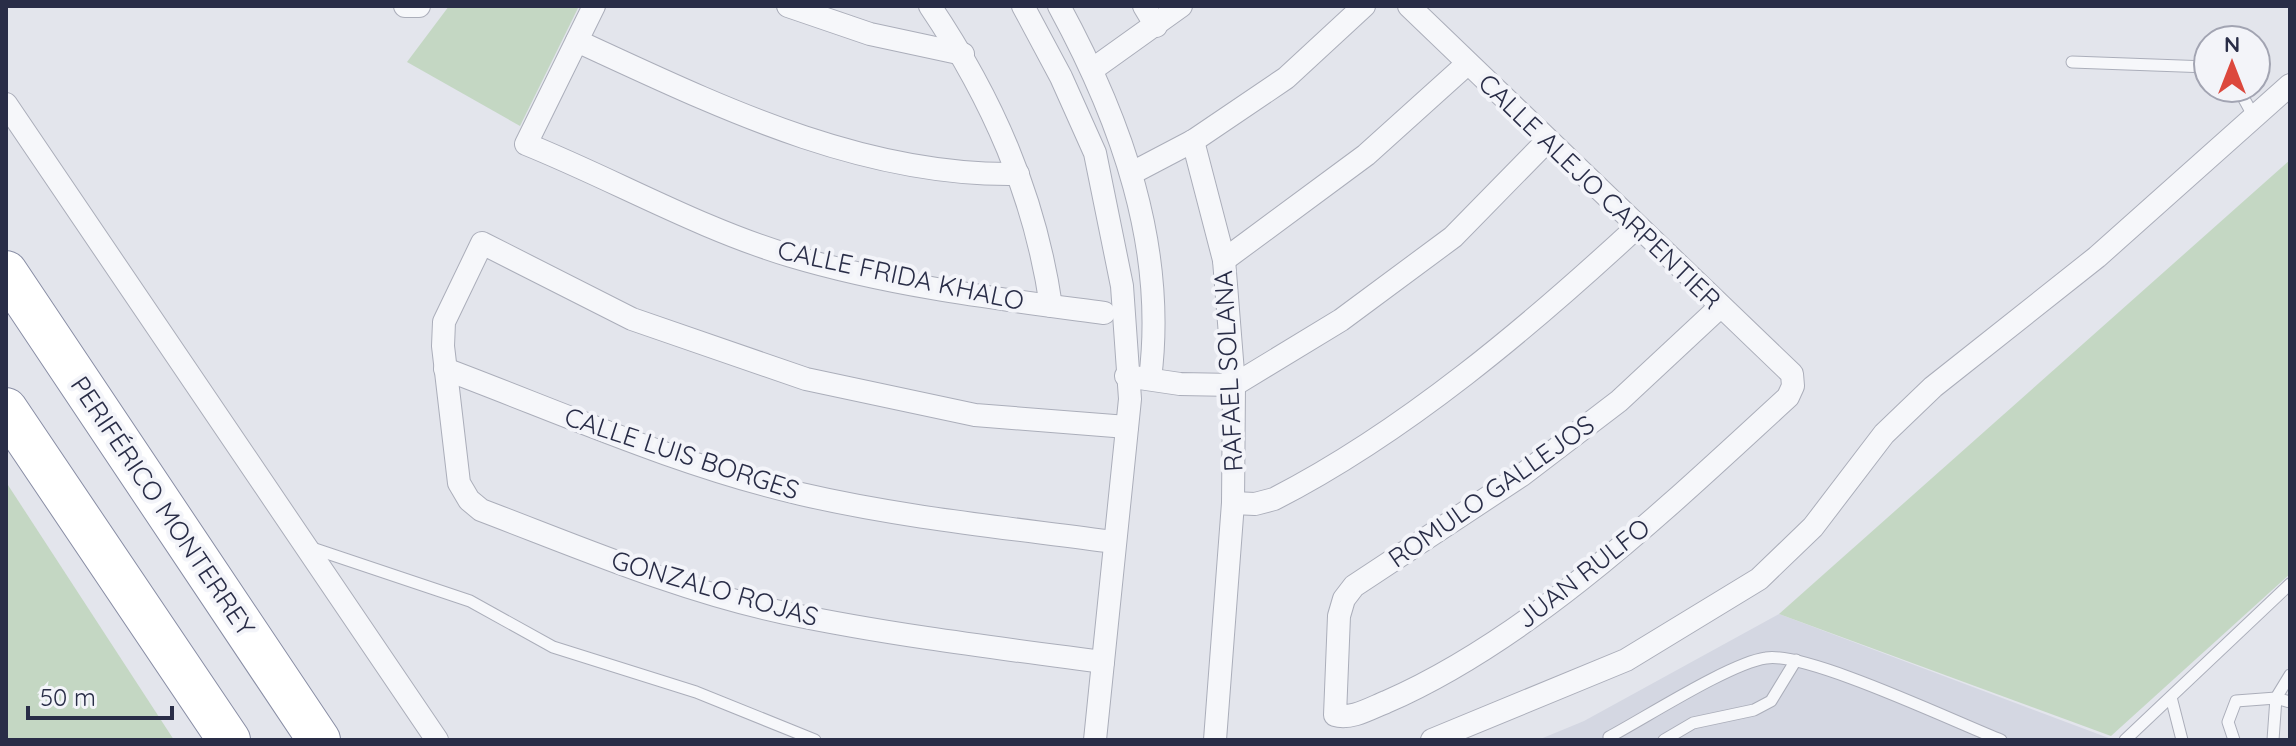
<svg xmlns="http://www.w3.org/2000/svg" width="2296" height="746" font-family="Quicksand,sans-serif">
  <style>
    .built { fill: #d4d7e2 }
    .green { fill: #c4d7c3 }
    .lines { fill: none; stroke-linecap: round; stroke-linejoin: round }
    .service-casing { stroke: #abaeba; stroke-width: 13 }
    .minor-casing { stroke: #abaeba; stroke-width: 24 }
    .motorway-casing { stroke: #898ea5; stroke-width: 44 }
    .service { stroke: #f6f7fa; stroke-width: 11 }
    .minor { stroke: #f6f7fa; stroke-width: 22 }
    .motorway { stroke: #fff; stroke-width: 42 }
    .labels { text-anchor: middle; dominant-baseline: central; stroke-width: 8; stroke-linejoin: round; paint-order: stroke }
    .street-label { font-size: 26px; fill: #292d47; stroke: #f3f4f9 }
  </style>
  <rect width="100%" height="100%" fill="#e3e5ec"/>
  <polygon class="built" points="1779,614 2114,740 1538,740 1584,721"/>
  <g class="green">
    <polygon points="449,6 579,6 520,126 407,62"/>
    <polygon points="2290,160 2290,574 2111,736 1779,614"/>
    <polygon points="6,482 174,740 6,740"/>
  </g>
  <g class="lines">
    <defs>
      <g id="service">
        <polyline points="2072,62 2208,67"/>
        <polyline points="2238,88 2254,117"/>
        <polyline points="309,547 470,601 553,647 696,692 815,740"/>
        <polyline points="2171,697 2182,740"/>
        <path d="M 1609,737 C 1645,718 1730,663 1766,658 C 1806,651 1955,722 2001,740"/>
        <polyline points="1664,740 1693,723 1754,710 1771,701 1796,660"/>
        <polyline points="2125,740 2290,584"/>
        <polyline points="2234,740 2228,722 2236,701 2276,698 2290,702"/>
        <polyline points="2273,740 2276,698 2290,675"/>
      </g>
      <g id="minor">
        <polyline points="405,6 419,6"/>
        <path d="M 594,6 L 526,144 C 615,180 698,228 791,256 C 891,286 1000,299 1104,313"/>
        <polyline points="788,6 870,34 963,54"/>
        <path d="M 930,6 C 992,98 1035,195 1051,306"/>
        <polyline points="1023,6 1061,77 1095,153 1122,286 1130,399 1095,740"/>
        <path d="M 1059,6 C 1121,120 1167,247 1150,379"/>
        <polyline points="1144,6 1156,26"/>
        <path d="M 1409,6 L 1792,374 L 1793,386 L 1788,397 C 1671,504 1533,638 1386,702 C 1371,708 1351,720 1335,715 L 1339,616 L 1344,599 L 1354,586 L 1522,475 L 1619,401 L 1721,306"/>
        <path d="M 577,41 C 716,105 861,177 1018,174"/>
        <polyline points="1093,69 1181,6"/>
        <polyline points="6,104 437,740"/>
        <polyline points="1193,141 1224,260 1234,385 1233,503 1215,740"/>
        <polyline points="1132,173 1193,141 1286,78 1364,6"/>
        <polyline points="1224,260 1366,155 1467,64"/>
        <path d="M 445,369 C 562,413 680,466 801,494 C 904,518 1010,528 1114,542"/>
        <polyline points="1126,376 1180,384 1234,385 1341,320 1453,237 1548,140"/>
        <path d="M 1233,503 L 1255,504 L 1274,499 C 1405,432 1530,326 1637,227"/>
        <path d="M 1103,662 C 997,648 890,635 785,613 C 681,591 581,548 481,510 L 469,500 L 459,483 L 443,346 L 444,322 L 482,243 L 632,319 L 806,379 L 975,415 L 1127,427"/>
        <polyline points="1432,740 1626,660 1759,579 1813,527 1884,434 1933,387 2097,257 2290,85"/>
      </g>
      <g id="motorway">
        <polyline points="6,272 319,740"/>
        <polyline points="6,409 229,740"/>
      </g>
    </defs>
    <use href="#service" class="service-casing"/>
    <use href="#minor" class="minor-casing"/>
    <use href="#motorway" class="motorway-casing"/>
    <use href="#service" class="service"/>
    <use href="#minor" class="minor"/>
    <use href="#motorway" class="motorway"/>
  </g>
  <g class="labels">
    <g class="street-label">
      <text transform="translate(1600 191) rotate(44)">CALLE ALEJO CARPENTIER</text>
      <text transform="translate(901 275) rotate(12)">CALLE FRIDA KHALO</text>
      <text transform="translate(1228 371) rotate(-93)">RAFAEL SOLANA</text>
      <text transform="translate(682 453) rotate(18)">CALLE LUIS BORGES</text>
      <text transform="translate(1491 491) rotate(-35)">ROMULO GALLEJOS</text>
      <text transform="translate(163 506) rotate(56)">PERIFÉRICO MONTERREY</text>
      <text transform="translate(1583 573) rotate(-38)">JUAN RULFO</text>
      <text transform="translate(715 588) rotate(16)">GONZALO ROJAS</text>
    </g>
  </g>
  <rect width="2296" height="746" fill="none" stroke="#292d47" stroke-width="16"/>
  <g transform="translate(2232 64)"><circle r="38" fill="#f3f4f9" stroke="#a2a4b2" stroke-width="2"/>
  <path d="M0-6L14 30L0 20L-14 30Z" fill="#dc483d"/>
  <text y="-12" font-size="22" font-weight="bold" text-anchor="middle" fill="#292d47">N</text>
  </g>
  <path d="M28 706v12h144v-12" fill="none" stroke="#292d47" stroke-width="4"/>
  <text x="40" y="706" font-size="24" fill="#292d47" stroke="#f3f4f9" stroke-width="6" paint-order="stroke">50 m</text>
</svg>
